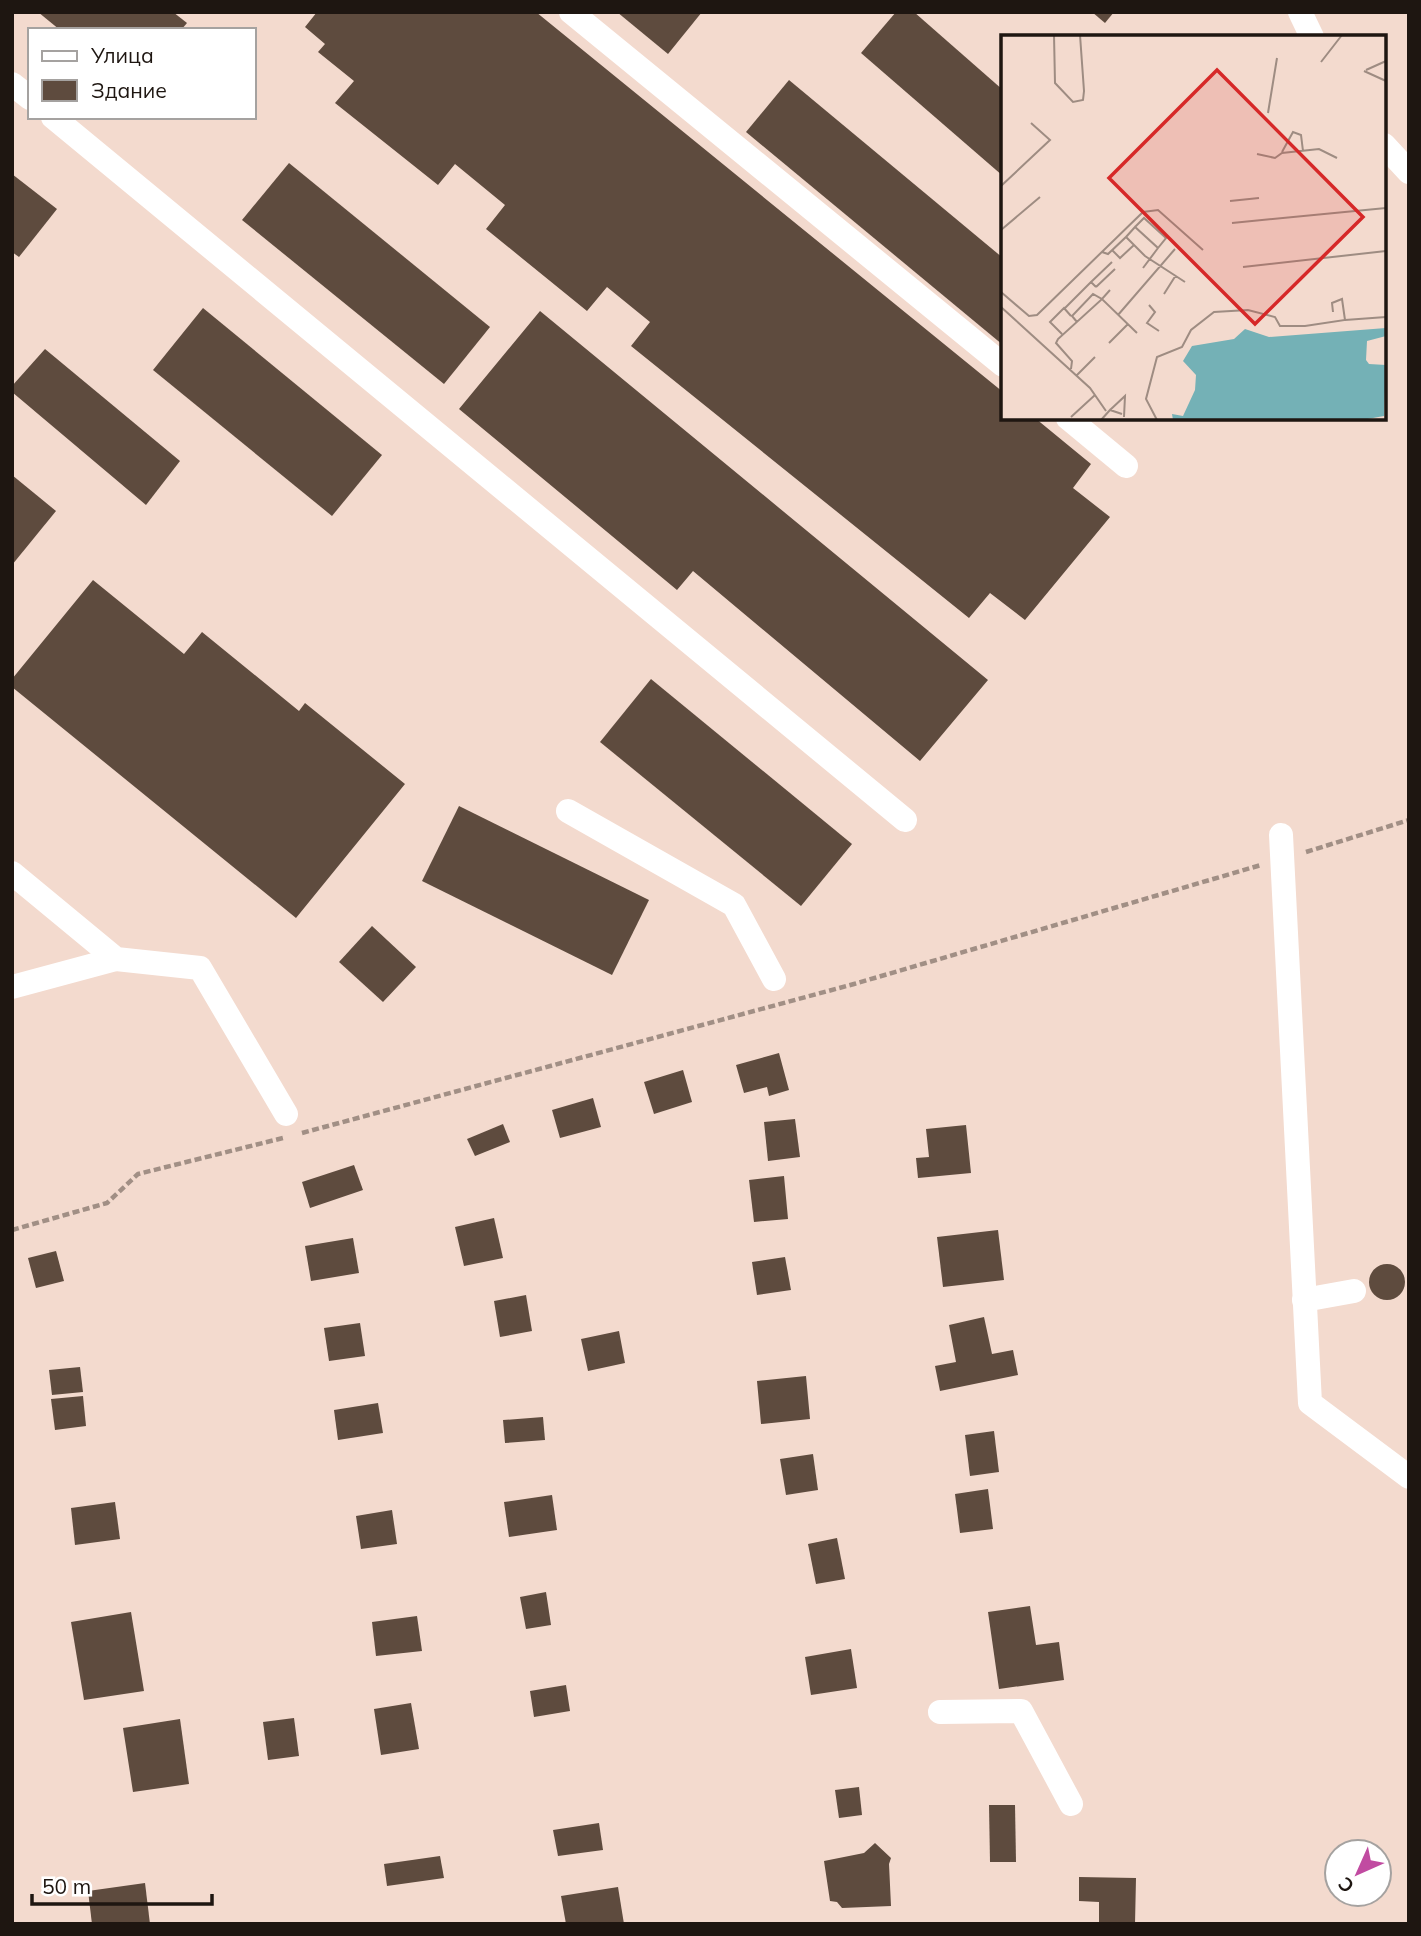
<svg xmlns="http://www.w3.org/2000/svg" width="1421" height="1936" font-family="Mulish,sans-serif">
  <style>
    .building { fill: #5e4b3e }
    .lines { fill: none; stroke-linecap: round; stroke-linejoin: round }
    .path { stroke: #a18f85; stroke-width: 4.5; stroke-dasharray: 7 3.5; stroke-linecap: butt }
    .minor { stroke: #fff; stroke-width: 24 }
    .inset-road { fill: none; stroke: #9e8c82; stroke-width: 2 }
    .view { fill: #d62828; fill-opacity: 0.15; stroke: #d62828; stroke-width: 3.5 }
    .inset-edge { fill: none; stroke: #1e1611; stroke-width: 3.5 }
  </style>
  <rect width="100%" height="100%" fill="#f3dace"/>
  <g class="building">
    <polygon points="38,12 173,12 187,23 181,30 60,30"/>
    <polygon points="317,12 536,12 1003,392 1003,418 1035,418 1091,464 1073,488 1110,517 1025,620 990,593 969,618 631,346 650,322 607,287 587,311 486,229 505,205 455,164 438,185 335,103 354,81 318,52 325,44 305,27"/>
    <polygon points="617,12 702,12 668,54"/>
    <polygon points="896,12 914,12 1003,90 1003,176 861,53"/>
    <polygon points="1092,12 1114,12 1105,23"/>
    <polygon points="789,80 1003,258 1003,345 746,132"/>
    <polygon points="289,163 490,327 444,384 242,220"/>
    <polygon points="12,174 57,209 19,257 12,252"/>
    <polygon points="203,308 382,455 332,516 153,370"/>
    <polygon points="540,311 988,680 920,761 693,571 677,590 459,409"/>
    <polygon points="45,349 180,461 146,505 12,392 12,386"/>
    <polygon points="12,475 56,511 12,565"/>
    <polygon points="93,580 184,654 202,632 299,711 305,703 405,784 296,918 12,687 12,679"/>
    <polygon points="651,679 852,844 801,906 600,742"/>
    <polygon points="459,806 649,900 612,975 422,881"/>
    <polygon points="372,926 416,967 383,1002 339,962"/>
    <polygon points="779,1053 789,1090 769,1096 767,1087 744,1093 736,1065"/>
    <polygon points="683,1070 692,1102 654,1114 644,1082"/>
    <polygon points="593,1098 601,1127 560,1138 552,1110"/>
    <polygon points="795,1119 800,1157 768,1161 764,1122"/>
    <polygon points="503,1124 510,1142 475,1156 467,1139"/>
    <polygon points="966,1125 971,1173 918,1178 916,1158 929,1157 926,1129"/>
    <polygon points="354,1165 363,1190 310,1208 302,1182"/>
    <polygon points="784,1176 788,1219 754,1222 749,1180"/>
    <polygon points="494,1218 503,1258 464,1266 455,1227"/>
    <polygon points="998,1230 1004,1280 943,1287 937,1237"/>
    <polygon points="353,1238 359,1273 311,1281 305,1246"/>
    <polygon points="56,1251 64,1281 36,1288 28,1258"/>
    <polygon points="785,1257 791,1290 757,1295 752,1262"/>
    <circle cx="1387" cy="1282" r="18"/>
    <polygon points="526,1295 532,1331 500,1337 494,1301"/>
    <polygon points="984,1317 992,1354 1013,1350 1018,1375 940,1391 935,1366 956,1362 949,1325"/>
    <polygon points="360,1323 365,1356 329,1361 324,1328"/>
    <polygon points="619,1331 625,1363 588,1371 581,1339"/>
    <polygon points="80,1367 83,1392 52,1395 49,1370"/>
    <polygon points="806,1376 810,1419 761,1424 757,1381"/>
    <polygon points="83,1396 86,1426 55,1430 51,1399"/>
    <polygon points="378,1403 383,1433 338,1440 334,1410"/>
    <polygon points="543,1417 545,1440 505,1443 503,1420"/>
    <polygon points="994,1431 999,1472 970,1476 965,1435"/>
    <polygon points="813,1454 818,1490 786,1495 780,1459"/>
    <polygon points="988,1489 993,1529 960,1533 955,1494"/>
    <polygon points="552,1495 557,1530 509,1537 504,1502"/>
    <polygon points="115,1502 120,1539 75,1545 71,1508"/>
    <polygon points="392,1510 397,1544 361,1549 356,1516"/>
    <polygon points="837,1538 845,1579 816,1584 808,1544"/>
    <polygon points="546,1592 551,1625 526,1629 520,1597"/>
    <polygon points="1030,1606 1036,1645 1059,1642 1064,1680 999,1689 988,1612"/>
    <polygon points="131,1612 144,1691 84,1700 71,1622"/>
    <polygon points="417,1616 422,1651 376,1656 372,1622"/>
    <polygon points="851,1649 857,1688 811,1695 805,1657"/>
    <polygon points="566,1685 570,1711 534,1717 530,1691"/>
    <polygon points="411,1703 419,1749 381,1755 374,1709"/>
    <polygon points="294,1718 299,1756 268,1760 263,1722"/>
    <polygon points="180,1719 189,1784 133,1792 123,1728"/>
    <polygon points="859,1787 862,1815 839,1818 835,1790"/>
    <polygon points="989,1805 1015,1805 1016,1862 990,1862"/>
    <polygon points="599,1823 603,1850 558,1856 553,1830"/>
    <polygon points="875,1843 891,1858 889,1864 891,1906 842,1908 837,1902 830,1901 824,1861 864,1853"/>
    <polygon points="440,1856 444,1878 387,1886 384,1864"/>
    <polygon points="1079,1877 1136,1878 1135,1924 1099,1924 1099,1902 1079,1901"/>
    <polygon points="145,1883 150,1924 92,1924 88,1891"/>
    <polygon points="618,1887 624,1924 566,1924 561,1896"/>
  </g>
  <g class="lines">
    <g class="path">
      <polyline points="1306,852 1409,820"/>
      <polyline points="302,1133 854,984 1261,865"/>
      <polyline points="12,1230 107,1203 138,1174 283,1138"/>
    </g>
    <g class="minor">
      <polyline points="571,12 1003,365"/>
      <polyline points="1300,12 1312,37"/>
      <polyline points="12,84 30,98"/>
      <polyline points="53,117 905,820"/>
      <polyline points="1384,145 1409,172"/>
      <polyline points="1068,418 1126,466"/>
      <polyline points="568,811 734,905 774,979"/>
      <polyline points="1281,835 1310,1403 1409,1477"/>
      <polyline points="12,873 116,959 200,968 286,1114"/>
      <polyline points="12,987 116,959"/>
      <polyline points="1304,1300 1354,1291"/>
      <polyline points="940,1712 1021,1711 1071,1804"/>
    </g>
  </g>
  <g transform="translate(1001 35)">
    <rect width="385" height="385" fill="#f3dace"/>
    <path d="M 385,293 L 385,301 L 366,306 L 365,325 L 368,329 L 385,330 L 383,381 L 361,385 L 172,385 L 171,379 L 182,381 L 194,355 L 195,340 L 182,326 L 191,311 L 233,304 L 244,294 L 268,302 Z" fill="#74b1b6"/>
    <path class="inset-road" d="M 53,0 L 54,48 L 72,67 L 82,65 L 83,56 L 79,0M 320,27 L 341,0M 365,35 L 385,26M 363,36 L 385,46M 267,78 L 276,23M 281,117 L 292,97 L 300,100 L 302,116M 256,119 L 274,123 L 281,118 L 318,114 L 336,123M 0,151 L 49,105 L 30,88M 229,166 L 258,163M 231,188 L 385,173M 134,192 L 143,183 L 165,203 L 157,213M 0,195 L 39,162M 125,202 L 134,192 L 157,213 L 142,233M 111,215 L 119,223 L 133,210M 101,217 L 107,219 L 125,202 L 144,221 L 184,247M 242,232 L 385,216M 95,252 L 90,247 L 111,227M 95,252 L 114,234M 0,257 L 28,281 L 36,280 L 142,177 L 157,175 L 202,215M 163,259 L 175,240M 148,270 L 154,277 L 146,288 L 158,296M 0,272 L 89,353 L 105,376M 64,273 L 90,247M 117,280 L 174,214M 344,285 L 385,282M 76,287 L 71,281 L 92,259 L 101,264 L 109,255M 61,299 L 49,287 L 63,273 L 70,281M 108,308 L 127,289M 70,334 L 71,326 L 55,308 L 57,304 L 101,264 L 136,298M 76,340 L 94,322M 109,375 L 124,361 L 123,382M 70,382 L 94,360M 100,385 L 109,375 L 121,379M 156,385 L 145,364 L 156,322 L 181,312 L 190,295 L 213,277 L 247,275 L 274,282 L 279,291 L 304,291 L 344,285 L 341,264 L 331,268 L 332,277"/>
    <path class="view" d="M 216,35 L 362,182 L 254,289 L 108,143 Z"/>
    <rect width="385" height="385" class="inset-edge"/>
  </g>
  <rect width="1421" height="1936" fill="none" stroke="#1e1611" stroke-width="28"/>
  <rect x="28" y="28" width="228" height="91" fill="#ffffff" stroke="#a5a2a0" stroke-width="2"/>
  <rect x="42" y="51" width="35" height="10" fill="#ffffff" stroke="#a5a2a0" stroke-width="2"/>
  <text x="91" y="63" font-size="21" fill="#1e1611">Улица</text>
  <rect x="42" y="80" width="35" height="21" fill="#5e4b3e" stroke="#a5a2a0" stroke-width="2"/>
  <text x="91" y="98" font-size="21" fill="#1e1611">Здание</text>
  <g transform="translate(1358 1873) rotate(225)"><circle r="33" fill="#ffffff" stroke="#a5a2a0" stroke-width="2"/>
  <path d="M0-5L12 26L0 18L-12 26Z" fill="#c14ba1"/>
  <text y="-10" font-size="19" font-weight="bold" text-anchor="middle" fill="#1e1611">С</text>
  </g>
  <path d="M32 1894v10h180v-10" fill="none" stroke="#1e1611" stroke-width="3.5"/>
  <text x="42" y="1894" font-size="21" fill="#1e1611" stroke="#ffffff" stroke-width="5" paint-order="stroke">50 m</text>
</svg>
